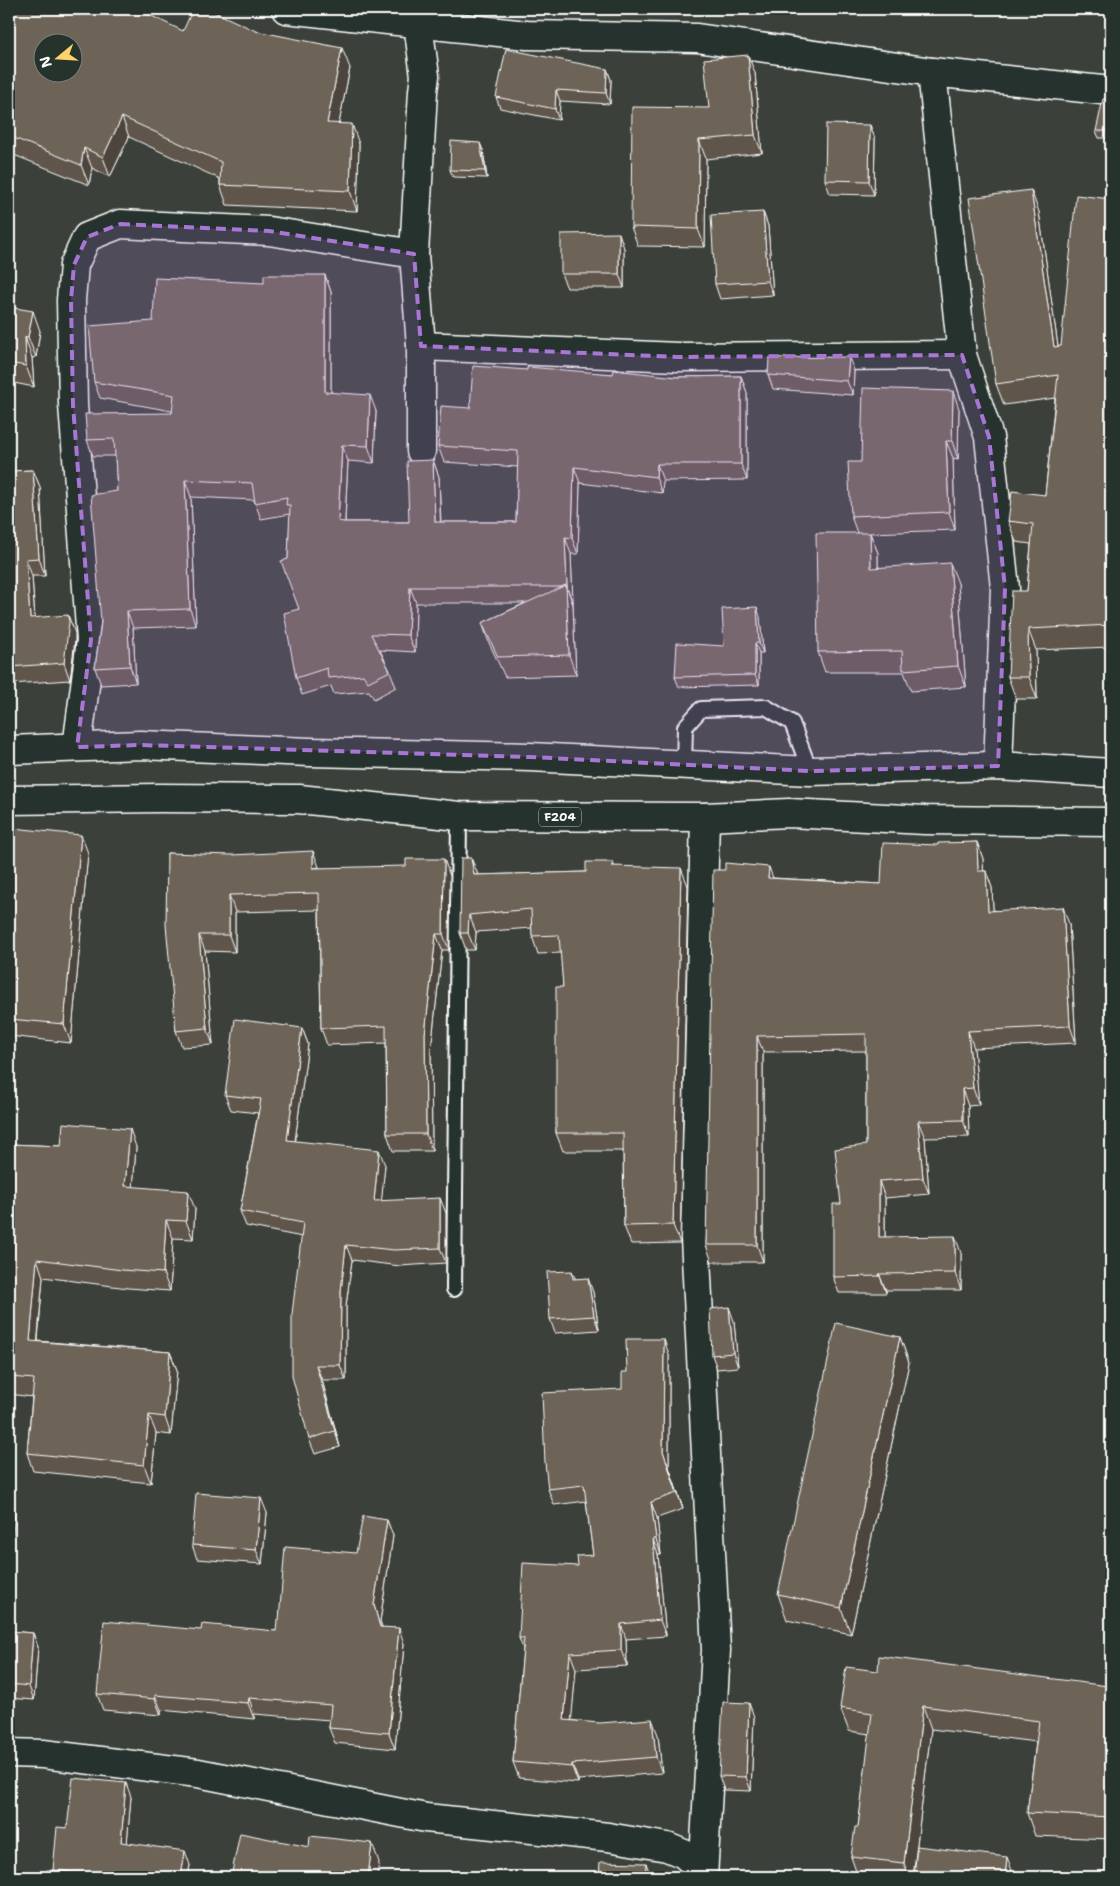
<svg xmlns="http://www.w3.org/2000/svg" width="1120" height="1886" font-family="'Shantell Sans',sans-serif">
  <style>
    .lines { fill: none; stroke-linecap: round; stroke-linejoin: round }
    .service-casing { stroke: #fff; stroke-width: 18 }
    .minor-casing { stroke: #fff; stroke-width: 31 }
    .primary-casing { stroke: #fff; stroke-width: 31 }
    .service { stroke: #26332d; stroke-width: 14 }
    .minor { stroke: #26332d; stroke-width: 28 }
    .primary { stroke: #26332d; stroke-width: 28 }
    .wall { fill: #5e554b; stroke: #fff }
    .shaded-wall { fill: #4c453d; stroke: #fff }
    .building { fill: #6d6357; stroke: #fff; fill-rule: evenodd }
    .marked { fill: #a976d5; fill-opacity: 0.2; stroke: #a976d5; stroke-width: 4; stroke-dasharray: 10 6; stroke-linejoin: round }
    .labels { text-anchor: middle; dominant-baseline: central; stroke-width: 4; stroke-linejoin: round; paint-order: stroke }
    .shield { fill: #26332d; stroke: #bec2c0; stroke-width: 1 }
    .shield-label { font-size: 12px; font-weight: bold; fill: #fff }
  </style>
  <rect width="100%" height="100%" fill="#3b413a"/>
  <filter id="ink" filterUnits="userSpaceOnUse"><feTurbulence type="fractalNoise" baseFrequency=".02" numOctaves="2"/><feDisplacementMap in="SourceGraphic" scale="10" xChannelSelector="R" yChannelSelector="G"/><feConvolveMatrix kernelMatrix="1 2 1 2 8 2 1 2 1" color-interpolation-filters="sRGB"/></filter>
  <g filter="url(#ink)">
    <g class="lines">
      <defs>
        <g id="service">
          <polyline points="684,765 685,727 701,709 766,707 792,723 810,771"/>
          <polyline points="454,1289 459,816"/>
        </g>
        <g id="minor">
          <polyline points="286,9 527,35 697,38 932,72 1111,91"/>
          <polyline points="416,9 425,76 423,91 414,254 421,346 421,451"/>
          <polyline points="932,72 962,355 989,437 1005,588 998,766"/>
          <polyline points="421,346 678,357 962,355"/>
          <polyline points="77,747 91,640 73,405 71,300 74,265 87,237 120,224 269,231 414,254"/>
          <polyline points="9,1753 43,1754 198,1773 426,1818 608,1837 667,1847 684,1854 703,1871"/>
          <polyline points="703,1877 716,1650 695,1238 705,817"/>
        </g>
        <g id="primary">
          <polyline points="9,750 140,745 310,752 530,757 810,771 998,766 1111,773"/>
          <polyline points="9,800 160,798 299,799 459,816 705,817 789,813 925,820 1111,822"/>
        </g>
      </defs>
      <use href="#service" class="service-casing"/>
      <use href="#minor" class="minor-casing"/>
      <use href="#primary" class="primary-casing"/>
      <use href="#service" class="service"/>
      <use href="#minor" class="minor"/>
      <use href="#primary" class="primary"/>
    </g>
    <g class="wall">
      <polygon points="9,9 104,14 183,31 256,31 350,68 339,123 359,144 357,211 227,205 220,185 220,179 129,137 110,177 92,168 89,185 9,153"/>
      <polygon points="607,69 611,80 610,104 560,101 559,120 500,108 496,97"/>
      <polygon points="755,73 762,153 706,159 705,247 638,246 631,227 709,108"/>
      <polygon points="1111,98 1111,138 1099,138 1096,131"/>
      <polygon points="870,125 875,139 874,195 830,194 825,180"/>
      <polygon points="483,150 487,178 453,177 450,170"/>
      <polygon points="1111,199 1111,647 1036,650 1037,699 1016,699 1008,677 1027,591 1031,544 1016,542 1008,521 1045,495 1055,398 1004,405 996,384 1039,212 1058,347 1061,346"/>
      <polygon points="763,212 768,226 773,295 720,299 715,284"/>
      <polygon points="624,248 624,288 567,288 561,274"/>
      <polygon points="325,275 331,292 331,393 376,411 374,463 348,461 345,522 409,522 433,460 439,477 441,522 516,522 518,467 444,462 438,446 470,408 527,370 677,377 741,376 747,393 747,480 663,481 662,493 580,483 578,554 571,554 576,675 505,677 489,643 482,623 525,603 416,603 415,652 380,650 390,671 396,687 374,699 369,691 334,694 331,686 302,695 296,678 299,609 288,559 290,514 261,519 254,500 191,497 196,626 133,628 136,683 101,685 95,668 117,491 115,456 93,456 87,440 172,413 172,411 100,398 94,382 153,321 264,283"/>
      <polygon points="9,307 40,331 36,357 32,358 34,387 9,382"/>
      <polygon points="854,371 853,395 773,389 768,375"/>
      <polygon points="959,409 958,459 953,458 955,530 870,533 878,553 878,567 958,583 966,687 911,691 904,672 825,672 818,652 857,533 851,516 861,462"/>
      <polygon points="33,470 40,487 45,576 32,576 35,618 75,633 75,640 70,680 10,684 9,681 9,471"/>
      <polygon points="760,617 763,653 759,653 759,685 679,687 675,677 724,646"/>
      <polygon points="977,842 983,859 983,871 986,871 992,888 993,910 1069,924 1076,1043 974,1048 979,1105 968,1106 969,1137 925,1138 929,1194 885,1198 885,1237 961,1253 961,1290 886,1290 886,1293 839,1293 833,1277 841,1204 866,1145 866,1051 763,1052 763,1262 712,1262 706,1245 725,870 774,878 881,884 938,845"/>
      <polygon points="88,853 71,1043 9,1036 9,876"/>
      <polygon points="167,853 319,868 450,876 449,950 442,950 431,1050 432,1151 393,1151 387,1134 386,1043 327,1045 321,1028 319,910 235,912 235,952 205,951 213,1045 182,1047 176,1031"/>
      <polygon points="471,858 478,875 586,872 613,862 614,866 688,886 680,1243 631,1244 624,1226 623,1151 563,1151 556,1133 563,987 561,953 538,954 532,936 532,928 476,932 475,950 466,950 460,933"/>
      <polygon points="302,1028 308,1044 295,1141 385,1165 381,1201 446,1213 446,1263 400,1266 352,1260 346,1306 346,1380 322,1380 340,1447 315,1454 309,1439 302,1237 246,1226 240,1211 258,1113 231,1110 225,1095"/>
      <polygon points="9,1144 61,1146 136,1147 133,1187 195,1209 193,1239 173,1238 170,1291 128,1288 43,1277 38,1341 170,1352 177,1370 171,1435 156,1433 151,1483 33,1471 27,1453 32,1397 9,1394"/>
      <polygon points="572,1271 575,1278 593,1292 599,1330 555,1333 550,1319"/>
      <polygon points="734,1321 738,1367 717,1369 712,1355"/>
      <polygon points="900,1337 909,1363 851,1634 787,1620 778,1594"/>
      <polygon points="669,1355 669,1467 683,1509 657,1518 661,1555 658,1555 666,1636 626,1639 627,1666 576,1669 571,1720 658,1735 662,1773 578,1780 578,1783 519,1778 513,1762 523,1649 519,1638 578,1566 593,1555 586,1501 554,1505 548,1489 622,1389 627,1372"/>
      <polygon points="267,1513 262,1564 197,1559 192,1545"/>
      <polygon points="387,1520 393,1536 380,1621 382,1627 404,1644 395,1749 335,1743 329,1728 330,1720 254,1714 254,1719 161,1710 161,1715 103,1710 97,1694 201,1630 276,1631 279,1620 356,1553"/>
      <polygon points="9,1631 33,1633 38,1647 34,1700 9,1698"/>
      <polygon points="1111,1666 1111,1839 1035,1836 1027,1813 1036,1742 931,1729 913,1877 858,1877 851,1857 858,1827 870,1734 849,1731 840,1708 878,1671 1108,1686"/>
      <polygon points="754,1717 751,1791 724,1790 719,1776"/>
      <polygon points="131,1797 127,1843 190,1865 188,1877 46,1877 53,1871 53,1870 67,1828"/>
    </g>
    <g class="shaded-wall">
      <polygon points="342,48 350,68 335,143 327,123"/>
      <polygon points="748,55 755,73 762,153 755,135"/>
      <polygon points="607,69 611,80 610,104 606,93"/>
      <polygon points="556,90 560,101 559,120 555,109"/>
      <polygon points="122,117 129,137 110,177 103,157"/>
      <polygon points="352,124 359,144 357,211 350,191"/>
      <polygon points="870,125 875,139 874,195 869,181"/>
      <polygon points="699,140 706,159 705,247 698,229"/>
      <polygon points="480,143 483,150 487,178 485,171"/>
      <polygon points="84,148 92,168 89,185 81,165"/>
      <polygon points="1031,190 1039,212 1061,368 1054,347"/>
      <polygon points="763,212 768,226 773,295 768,281"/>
      <polygon points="619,233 624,248 624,288 619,274"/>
      <polygon points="325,275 331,292 331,409 325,392"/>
      <polygon points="33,311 40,331 36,357 28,337"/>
      <polygon points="25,337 32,358 34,387 26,366"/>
      <polygon points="849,357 854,371 853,395 847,381"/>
      <polygon points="741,376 747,393 747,480 741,464"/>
      <polygon points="953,391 959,409 958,459 952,441"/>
      <polygon points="370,395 376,411 374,463 368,446"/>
      <polygon points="946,441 953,458 955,530 949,512"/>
      <polygon points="342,445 348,461 344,537 338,521"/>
      <polygon points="433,460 439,477 441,539 435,522"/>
      <polygon points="657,464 663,481 662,493 656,477"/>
      <polygon points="574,467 580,483 578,554 572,538"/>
      <polygon points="33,470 40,487 45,576 39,558"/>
      <polygon points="185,480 191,497 196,626 190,609"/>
      <polygon points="870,533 878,553 878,588 871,568"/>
      <polygon points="565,537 571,554 573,603 567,587"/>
      <polygon points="26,559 32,576 36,635 30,618"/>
      <polygon points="950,563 958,583 966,687 958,666"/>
      <polygon points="566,585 573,605 576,675 569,655"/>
      <polygon points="410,587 416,603 415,652 408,635"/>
      <polygon points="757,607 760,617 763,653 759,643"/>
      <polygon points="127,611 133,628 136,683 130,666"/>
      <polygon points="68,615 75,633 75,640 70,680 64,663"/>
      <polygon points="1028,629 1036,650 1037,699 1029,677"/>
      <polygon points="755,643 759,653 759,685 755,675"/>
      <polygon points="81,835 88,853 71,1043 64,1024"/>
      <polygon points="977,842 983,859 984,888 978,871"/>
      <polygon points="313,851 319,867 313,868"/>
      <polygon points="471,858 478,875 474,875"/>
      <polygon points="444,859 450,876 449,950 443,934"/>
      <polygon points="769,867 775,884 768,878"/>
      <polygon points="681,868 688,886 680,1243 673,1225"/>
      <polygon points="986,871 992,888 994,927 988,911"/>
      <polygon points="229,895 235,912 235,952 229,935"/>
      <polygon points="1063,907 1069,924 1076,1043 1070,1026"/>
      <polygon points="469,915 476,932 475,950 468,933"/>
      <polygon points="436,934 442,950 431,1050 432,1151 426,1134 425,1034"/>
      <polygon points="199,935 205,951 213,1045 207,1028"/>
      <polygon points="302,1028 308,1044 293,1156 287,1140"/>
      <polygon points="968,1031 974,1048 979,1105 973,1088"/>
      <polygon points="757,1036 763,1052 763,1262 757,1245"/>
      <polygon points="962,1089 968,1106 969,1137 963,1120"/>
      <polygon points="918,1121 925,1138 929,1194 923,1178"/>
      <polygon points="130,1129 136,1147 132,1204 125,1186"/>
      <polygon points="379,1150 385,1165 380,1216 374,1201"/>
      <polygon points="879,1181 885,1198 885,1253 879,1237"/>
      <polygon points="188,1191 195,1209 193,1239 186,1221"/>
      <polygon points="440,1198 446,1213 446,1263 440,1248"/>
      <polygon points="166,1220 173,1238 170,1291 163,1273"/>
      <polygon points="955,1236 961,1253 961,1290 955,1273"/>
      <polygon points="346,1245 352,1260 346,1306 346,1380 340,1365 341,1291"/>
      <polygon points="37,1259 43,1277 36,1358 30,1341"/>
      <polygon points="879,1274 886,1290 886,1293 880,1276"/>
      <polygon points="588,1278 593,1292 599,1330 594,1316"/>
      <polygon points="729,1307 734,1321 738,1367 733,1353"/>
      <polygon points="900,1337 909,1363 851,1634 841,1608"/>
      <polygon points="664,1339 669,1355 669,1467 683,1509 663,1451"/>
      <polygon points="170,1352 177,1370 171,1435 165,1417"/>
      <polygon points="316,1365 322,1380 340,1447 335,1431"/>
      <polygon points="149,1415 156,1433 151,1483 144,1465"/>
      <polygon points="9,1495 15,1513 9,1574"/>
      <polygon points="261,1498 267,1513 262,1564 256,1550"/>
      <polygon points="651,1502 657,1518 661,1555 656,1539"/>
      <polygon points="387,1520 393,1536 380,1621 386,1642 380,1627 374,1605"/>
      <polygon points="653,1539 658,1555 666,1636 660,1620"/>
      <polygon points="621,1624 626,1639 627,1666 621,1650"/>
      <polygon points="399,1628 404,1644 395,1749 389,1733"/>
      <polygon points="33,1633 38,1647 34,1700 29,1686"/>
      <polygon points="570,1653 576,1669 570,1736 564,1720"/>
      <polygon points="155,1695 161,1710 161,1715 155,1699"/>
      <polygon points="249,1698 254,1714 254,1719 248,1703"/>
      <polygon points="749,1703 754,1717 751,1791 746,1777"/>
      <polygon points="923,1706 931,1729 913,1877 909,1877 904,1863"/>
      <polygon points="652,1719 658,1735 662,1773 656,1757"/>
      <polygon points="572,1764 578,1780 578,1783 572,1767"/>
      <polygon points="126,1783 131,1797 126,1856 121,1842"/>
      <polygon points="372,1843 379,1862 377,1877 368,1877"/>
      <polygon points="185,1851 190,1865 188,1877 181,1877"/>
      <polygon points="1007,1857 1014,1876 1014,1877 1005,1877"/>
      <polygon points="646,1863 651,1877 645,1877"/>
    </g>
    <g class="building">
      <path d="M 9,9 L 94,9 L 104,14 L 106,9 L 137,9 L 183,31 L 193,9 L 208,9 L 256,31 L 342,48 L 327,123 L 352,124 L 350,191 L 220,185 L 221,162 L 122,117 L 103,157 L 84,148 L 81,165 L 9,136 ZM 42,42 L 72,42 L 72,72 L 42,72 Z"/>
      <polygon points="506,49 607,69 606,93 556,90 555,109 496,97"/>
      <polygon points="748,55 755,135 699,140 698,229 631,227 632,107 709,108 704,59"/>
      <polygon points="1111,98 1111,131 1096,131 1103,99"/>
      <polygon points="826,124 870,125 869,181 825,180"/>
      <polygon points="451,141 480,143 485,171 450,170"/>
      <polygon points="1031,190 1054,347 1061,346 1076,195 1111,199 1111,625 1028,629 1029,677 1008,677 1012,591 1027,591 1033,524 1008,521 1012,491 1045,495 1058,375 996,384 969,198"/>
      <polygon points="763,212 768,281 715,284 711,215"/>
      <polygon points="619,233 619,274 561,274 561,234"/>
      <polygon points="264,275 325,275 325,392 370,395 368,446 342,445 338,521 344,522 409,522 407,461 433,460 435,522 516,522 518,451 438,446 441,406 470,408 473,366 527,370 527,367 613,374 614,370 677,377 741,376 741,464 657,464 656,477 574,467 572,538 565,537 567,587 566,585 561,587 410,587 408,635 371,634 390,671 368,682 363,675 328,678 327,668 296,678 284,613 299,609 281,561 288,559 290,505 286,505 287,497 255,503 252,483 185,480 190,609 127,611 130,666 95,668 101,622 91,495 117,491 114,439 87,440 85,414 172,413 174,395 94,382 89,326 153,321 155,278 264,283"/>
      <polygon points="9,307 33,311 28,337 25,337 26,366 9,363"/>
      <polygon points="849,357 847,381 768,375 769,358"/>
      <polygon points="863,388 953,391 952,441 946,441 949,512 851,516 848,462 861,462"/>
      <polygon points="33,470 39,558 26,559 30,618 68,615 69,622 64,663 9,667 9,471"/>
      <polygon points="816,533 870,533 871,568 950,563 958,666 903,670 902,651 818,652"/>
      <polygon points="566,585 569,655 498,657 482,623"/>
      <polygon points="757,607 759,643 755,643 755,675 675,677 677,643 724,646 722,609"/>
      <polygon points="13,828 81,835 64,1024 9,1019 9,876"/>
      <polygon points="977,842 978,871 986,871 988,911 1063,907 1070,1026 968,1031 973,1088 962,1089 963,1120 918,1121 923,1178 879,1181 879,1237 955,1236 955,1273 879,1274 880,1276 833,1277 833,1204 841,1204 835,1149 866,1145 866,1034 757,1036 757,1245 706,1245 713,870 725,870 725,863 769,867 768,878 881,884 883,843 938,845 938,843"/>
      <polygon points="313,851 313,868 406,866 406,859 444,859 443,934 436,934 425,1034 426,1134 387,1134 386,1026 321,1028 319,893 229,895 229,935 199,935 207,1028 176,1031 166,925 167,853 232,855"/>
      <polygon points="461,858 471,858 474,875 586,872 586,862 613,862 612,866 681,868 673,1225 624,1226 623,1133 556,1133 556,987 563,987 559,935 532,936 531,909 469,915 468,933 460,933"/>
      <polygon points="235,1019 302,1028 287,1140 379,1150 374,1201 440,1198 440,1248 394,1250 346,1245 341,1291 340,1365 316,1365 335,1431 309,1439 292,1376 292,1314 303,1223 240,1211 261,1099 225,1095"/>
      <polygon points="63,1123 130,1129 125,1186 188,1191 186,1221 166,1220 163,1273 122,1270 37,1259 30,1341 170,1352 165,1417 149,1415 144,1465 27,1453 34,1379 9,1377 9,1144 61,1146"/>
      <polygon points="572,1271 573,1279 588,1278 594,1316 550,1319 547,1272"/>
      <polygon points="729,1307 733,1353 712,1355 710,1309"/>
      <polygon points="836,1323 900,1337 841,1608 778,1594"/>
      <polygon points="626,1339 664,1339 663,1451 677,1493 651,1502 656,1539 653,1539 660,1620 621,1624 621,1650 570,1653 564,1720 600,1723 652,1719 656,1757 572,1764 572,1767 513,1762 524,1638 519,1638 523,1563 578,1566 577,1556 593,1555 584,1485 548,1489 545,1463 542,1393 622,1389 622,1372 627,1372"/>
      <polygon points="196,1493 261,1498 256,1550 192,1545"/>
      <polygon points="363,1516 387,1520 374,1605 380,1627 399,1628 389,1733 329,1728 331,1705 249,1698 248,1703 155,1695 155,1699 97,1694 104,1621 201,1630 202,1624 276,1631 277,1620 279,1620 285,1547 356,1553"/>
      <polygon points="9,1631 33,1633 29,1686 9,1684"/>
      <polygon points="879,1656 1108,1686 1111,1666 1111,1817 1027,1813 1039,1721 923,1706 904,1863 851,1857 855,1827 858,1827 872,1713 840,1708 846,1667 878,1671"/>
      <polygon points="723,1702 749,1703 746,1777 719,1776"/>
      <polygon points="73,1778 126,1783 121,1842 185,1851 181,1877 125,1877 53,1870 57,1827 67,1828"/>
      <polygon points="240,1833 309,1847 310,1836 372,1843 368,1877 231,1877"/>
      <polygon points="917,1846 1007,1857 1005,1877 914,1877"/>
      <polygon points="600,1862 646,1863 645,1877 599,1877"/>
      <polygon points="47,1870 76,1874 76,1877 46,1877"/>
    </g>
  </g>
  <path class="marked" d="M 120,224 L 269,231 L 414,254 L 421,346 L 678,357 L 962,355 L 989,437 L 1005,588 L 998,766 L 810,771 L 530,757 L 140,745 L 77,747 L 91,640 L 73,405 L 71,300 L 74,265 L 87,237 Z"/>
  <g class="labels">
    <rect class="shield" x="539" y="807.5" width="42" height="19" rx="4"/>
    <g class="shield-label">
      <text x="560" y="817">F204</text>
    </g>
  </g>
  <rect width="1120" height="1886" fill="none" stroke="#26332d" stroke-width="30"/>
  <rect x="15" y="15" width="1090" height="1856" fill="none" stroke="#fff" stroke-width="2" filter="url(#ink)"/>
  <g transform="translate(58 58) rotate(252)"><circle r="24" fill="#26332d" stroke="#7d8581"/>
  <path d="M0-4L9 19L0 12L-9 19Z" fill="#ffd166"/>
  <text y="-8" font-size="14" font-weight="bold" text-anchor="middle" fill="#ffffff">N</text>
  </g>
</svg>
